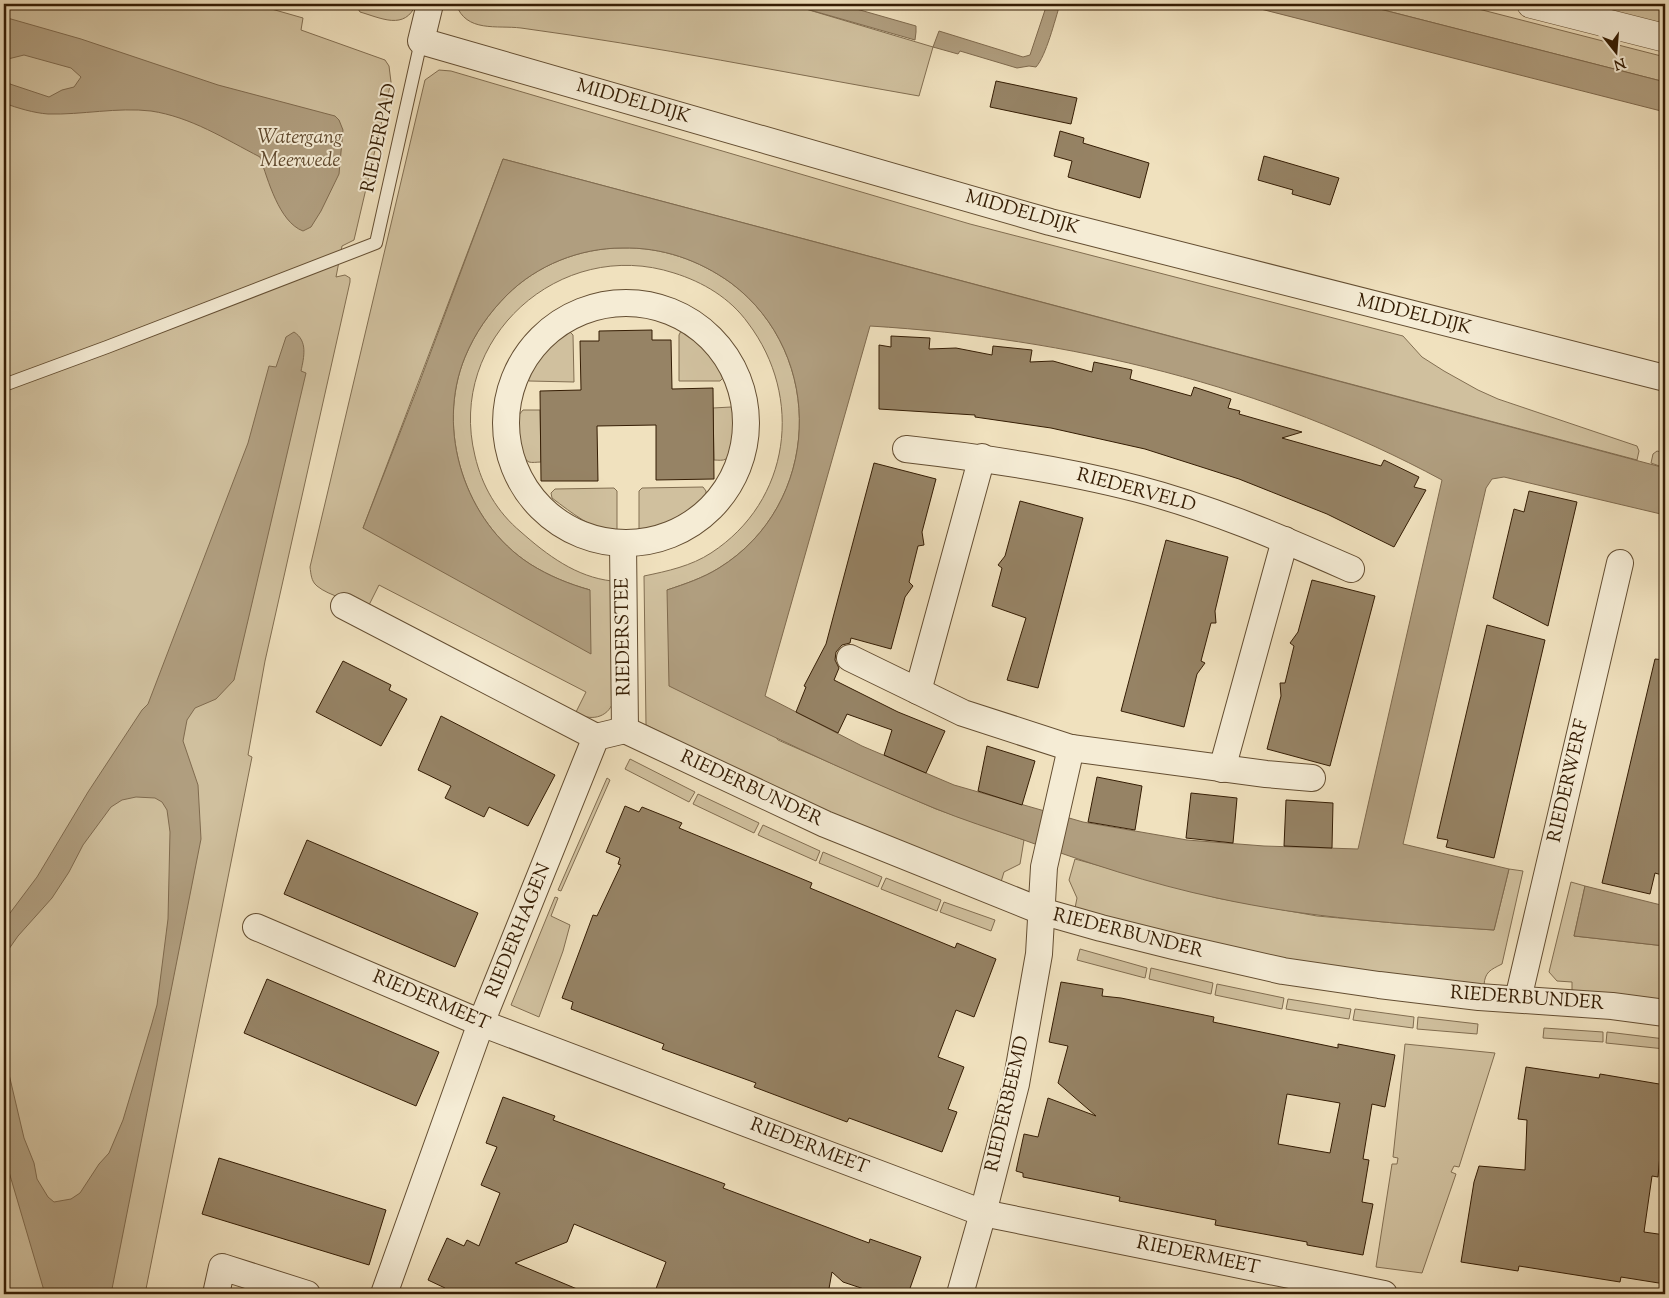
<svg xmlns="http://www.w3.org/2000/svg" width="1669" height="1298" font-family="'Sorts Mill Goudy',serif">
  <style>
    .green { fill: #d0c09e; stroke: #826e51 }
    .water { fill: #b09e7f; stroke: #7f6a4e; fill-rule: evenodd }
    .building { fill: #968365; stroke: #351d04; fill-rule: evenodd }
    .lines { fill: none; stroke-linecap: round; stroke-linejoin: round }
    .service-casing { stroke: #644e32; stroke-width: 14 }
    .minor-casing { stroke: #644e32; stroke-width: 28 }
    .tertiary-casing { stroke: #644e32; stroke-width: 29 }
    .service { stroke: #f5ecd5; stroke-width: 12 }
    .minor { stroke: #f5ecd5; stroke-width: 26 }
    .tertiary { stroke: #f5ecd5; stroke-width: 28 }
    .labels { text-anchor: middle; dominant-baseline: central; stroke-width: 4; stroke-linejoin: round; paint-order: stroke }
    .street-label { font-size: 19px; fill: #351d04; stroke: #f5ecd5 }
    .water-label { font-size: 20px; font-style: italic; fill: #604a2f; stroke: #f5ecd5 }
  </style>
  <rect width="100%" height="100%" fill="#f0e1be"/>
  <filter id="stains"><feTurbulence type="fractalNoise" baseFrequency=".004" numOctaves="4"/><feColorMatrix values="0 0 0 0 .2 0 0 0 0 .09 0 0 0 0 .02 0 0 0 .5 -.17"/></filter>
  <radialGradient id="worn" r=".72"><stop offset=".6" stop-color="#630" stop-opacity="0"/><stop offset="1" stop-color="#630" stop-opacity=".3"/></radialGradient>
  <g class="green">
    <polygon points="4,4 254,4 303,18 301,30 385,60 389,66 391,82 354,240 342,246 336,277 345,275 350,278 350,282 265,661 248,755 252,757 145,1294 4,1294"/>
    <path d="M 355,4 L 416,4 C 405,31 381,18 360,12 Z"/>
    <path d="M 456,4 L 789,4 L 933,47 L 919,96 C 787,73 654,46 521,28 C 497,25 466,33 456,4 Z"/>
    <polygon points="1360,4 1459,4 1665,57 1665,82"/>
    <polygon points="1582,4 1665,4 1665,24"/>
    <path d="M 439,70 L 451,71 L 970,224 L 1403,336 L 1422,357 L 1444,371 L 1478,390 L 1498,399 L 1637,446 L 1639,451 L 1637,460 L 503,159 L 363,528 L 590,590 C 569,584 549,576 530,564 C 465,522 435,430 465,357 C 475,333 489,313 507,295 C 537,265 580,248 622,248 C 662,247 699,260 731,283 C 827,355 821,505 719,568 C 703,578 685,584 667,590 L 778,740 L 936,809 L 1024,840 L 1020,864 L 1004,872 L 1001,882 L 913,849 L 736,770 L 646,725 L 644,576 C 668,571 691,566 711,553 C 791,501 804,397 748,323 C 730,298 703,282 674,273 C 560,236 446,339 475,456 C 482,486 497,512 521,532 C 547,555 576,577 612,581 L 613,702 C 608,718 589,722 576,712 L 586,692 L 379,585 L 369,605 C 354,602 329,596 317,586 C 311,581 311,574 310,567 L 425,80 Z"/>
    <path d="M 569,331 L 573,335 L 574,382 L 529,381 L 527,376 C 534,362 552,333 569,331 Z"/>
    <path d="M 681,331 C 696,331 726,363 723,378 L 720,381 L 679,381 L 679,335 Z"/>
    <path d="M 731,407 L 736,412 C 736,423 737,453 726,459 C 723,461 718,460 714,460 L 713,408 Z"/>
    <path d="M 523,410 L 540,410 L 541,462 C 537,462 532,463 529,462 C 519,458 518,425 518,416 Z"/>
    <polygon points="1657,451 1665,453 1665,468 1651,463 1653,454"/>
    <path d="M 703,487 L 706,491 L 706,496 C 685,515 666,524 639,533 L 639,491 L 642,488 Z"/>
    <path d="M 614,488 L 617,491 L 617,535 C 591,528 573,514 552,498 L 551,493 L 555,489 Z"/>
    <polygon points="630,759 695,792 689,802 625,769"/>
    <polygon points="607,778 610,780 561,891 558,890"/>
    <polygon points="698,794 759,823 754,833 693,804"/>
    <polygon points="763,825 820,851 816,861 758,835"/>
    <polygon points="823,852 882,877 878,887 819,863"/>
    <path d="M 1075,859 L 1217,898 L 1317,916 L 1406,924 L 1494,930 L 1509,869 L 1523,871 L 1502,964 C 1490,970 1485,972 1484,985 C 1419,978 1353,971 1289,959 C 1216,946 1145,926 1075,908 L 1077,898 L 1069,880 Z"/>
    <polygon points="886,878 941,900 937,911 881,889"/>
    <polygon points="1571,882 1585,886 1574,936 1665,946 1665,1000 1572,991 1572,982 1557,981 1549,972"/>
    <polygon points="555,897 558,898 551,916 570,925 563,951 539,1017 511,1005"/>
    <polygon points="944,902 995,920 991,931 940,912"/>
    <polygon points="1080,949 1147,968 1145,978 1077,960"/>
    <polygon points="1151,968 1213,983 1211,994 1149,979"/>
    <polygon points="1217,984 1284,998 1282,1009 1215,995"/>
    <polygon points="1288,999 1351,1009 1349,1019 1286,1009"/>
    <polygon points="1355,1009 1414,1017 1413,1028 1353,1020"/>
    <polygon points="1418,1017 1478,1024 1477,1034 1417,1029"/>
    <polygon points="1544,1028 1603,1032 1603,1042 1543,1038"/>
    <polygon points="1607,1032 1665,1039 1665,1049 1606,1043"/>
    <polygon points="1405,1044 1495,1053 1459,1167 1454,1166 1451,1172 1456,1174 1422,1273 1376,1267 1392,1164 1397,1164 1398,1158 1393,1157"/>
  </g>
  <g class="water">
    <polygon points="789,4 839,4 916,26 916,32 915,40"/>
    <path d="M 1047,4 L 1060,4 C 1055,20 1046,56 1036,67 L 1029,66 L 1017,68 L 960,51 L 958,54 L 933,47 L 939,31 L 1023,57 L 1030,55 Z"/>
    <polygon points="1241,4 1360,4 1665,82 1665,112"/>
    <path d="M 4,17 L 81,39 L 218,85 L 335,116 L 339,120 L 343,130 L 339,174 L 321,211 L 311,227 L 303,231 C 279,222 268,180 260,157 C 225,139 191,117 151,111 C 117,107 82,115 48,114 C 34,113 17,108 4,103 L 4,74 L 10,84 L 49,97 L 62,90 L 74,87 L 81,77 L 71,68 L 24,55 L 4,60 Z"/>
    <path d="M 503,159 L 1665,468 L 1665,515 L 1504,477 L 1492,479 L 1486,488 L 1403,844 L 1509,869 L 1494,930 C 1401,924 1308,918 1217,898 C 1150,884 1085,862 1021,839 C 992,829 963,820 934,808 C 844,771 756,729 669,686 L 667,590 C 685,584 703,578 719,568 C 821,505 827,355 731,283 C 699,260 662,247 622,248 C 580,248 537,265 507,295 C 489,313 475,333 465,357 C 435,430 465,522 530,564 C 549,576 569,584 590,590 L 591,654 L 363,528 L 417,389 ZM 870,326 C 1069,338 1266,385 1442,480 L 1358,849 L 1264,846 L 1187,840 L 1083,822 L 954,785 L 862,746 L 765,696 Z"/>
    <path d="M 294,332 C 308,341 304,357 301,371 L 306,373 L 234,680 L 216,699 L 195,708 L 187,720 L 183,741 L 198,785 L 201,839 L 111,1294 L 45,1294 L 4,1155 L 4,1053 L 24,1138 L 34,1163 L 37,1179 L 48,1197 L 54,1202 L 71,1199 L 80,1193 L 99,1164 L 109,1153 L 123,1120 L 152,1023 L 157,1005 L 168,919 L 170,832 L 167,810 L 162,802 L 155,798 L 136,797 L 122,800 L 111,807 L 83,845 L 69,872 L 52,898 L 18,936 L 4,956 L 4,921 L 37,877 L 88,792 L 142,710 L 148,704 L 248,443 L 269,366 L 276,367 L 286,337 Z"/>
    <polygon points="1585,886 1665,906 1665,946 1574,936"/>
  </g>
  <g class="building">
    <polygon points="996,81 1077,98 1071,124 990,107"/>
    <polygon points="1060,131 1084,138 1083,143 1149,163 1140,198 1068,177 1072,161 1054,156"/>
    <polygon points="1264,156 1339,178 1330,205 1292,194 1293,190 1258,180"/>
    <polygon points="652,330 652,340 671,340 672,389 713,388 714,479 656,480 656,425 597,426 598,481 541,481 540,391 581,390 580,341 599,341 599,331"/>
    <polygon points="891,336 930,338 929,349 956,348 992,355 993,346 1032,350 1030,362 1053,361 1092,372 1094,362 1132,370 1130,379 1191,396 1194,387 1231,399 1228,408 1240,411 1239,414 1302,432 1282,438 1381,466 1384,460 1419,477 1414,487 1426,490 1394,547 1327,514 1239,479 1145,449 1051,428 975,417 975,415 879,409 879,345 891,347"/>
    <polygon points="874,463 936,479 922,532 924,545 918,546 909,582 913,586 905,597 891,649 851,638 850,643 842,645 836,652 835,660 839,668 834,680 898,712 945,731 926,773 884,755 892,730 847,714 838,733 796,712 806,687 804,686 826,644"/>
    <polygon points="1529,491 1577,502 1548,626 1493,598 1514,509 1524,512"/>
    <polygon points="1020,501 1083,518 1038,688 1007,680 1026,618 992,606 1002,568 998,565 1005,556"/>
    <polygon points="1166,540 1228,557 1215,611 1216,623 1211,623 1201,661 1205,663 1197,674 1184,727 1121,711"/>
    <polygon points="1312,580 1375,596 1330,766 1267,749 1281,696 1280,683 1285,683 1294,646 1290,643 1298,632"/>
    <polygon points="1487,625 1545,640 1494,858 1446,847 1448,840 1437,838"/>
    <polygon points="1655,659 1665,660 1665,876 1655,873 1650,894 1602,883"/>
    <polygon points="343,661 391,685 389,690 407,699 381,746 316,712"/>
    <polygon points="441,716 555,775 528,826 489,807 484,817 445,798 451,786 418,770"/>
    <polygon points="987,746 1035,761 1022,805 978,791"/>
    <polygon points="1097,777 1142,786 1135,830 1088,822"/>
    <polygon points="1191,793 1237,798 1233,843 1186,838"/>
    <polygon points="1286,800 1333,803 1332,848 1284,846"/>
    <polygon points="625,806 639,812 642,807 682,823 679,828 812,883 810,888 955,948 957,943 996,959 974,1017 956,1010 938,1057 964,1067 948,1109 957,1112 942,1152 849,1118 847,1122 754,1087 756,1083 662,1049 664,1044 571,1009 573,1002 562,998 593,915 597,916 621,865 618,864 620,858 606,852"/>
    <polygon points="307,840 478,913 455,967 284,894"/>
    <polygon points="267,979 439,1052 416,1106 244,1033"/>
    <path d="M 1061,982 L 1103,989 L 1102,996 L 1121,998 L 1214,1017 L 1213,1022 L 1338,1048 L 1338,1044 L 1395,1055 L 1385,1107 L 1372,1104 L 1363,1159 L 1369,1160 L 1362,1202 L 1373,1204 L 1363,1255 L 1307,1245 L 1307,1242 L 1215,1225 L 1216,1220 L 1119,1201 L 1120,1197 L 1023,1177 L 1023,1173 L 1016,1171 L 1024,1134 L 1038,1137 L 1048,1098 L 1096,1116 L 1058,1083 L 1068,1046 L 1049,1042 ZM 1287,1094 L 1340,1103 L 1330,1153 L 1278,1144 Z"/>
    <polygon points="1526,1067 1599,1078 1600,1074 1665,1085 1665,1134 1662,1133 1658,1177 1652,1176 1644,1232 1665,1235 1665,1284 1621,1277 1620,1282 1519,1266 1518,1271 1461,1262 1474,1182 1479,1166 1525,1170 1527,1120 1518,1119"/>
    <polygon points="503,1097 555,1116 553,1120 725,1184 723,1188 869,1243 870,1239 921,1257 908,1294 879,1294 843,1282 832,1272 828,1294 654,1294 666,1262 574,1224 567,1242 515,1263 589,1294 443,1294 445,1288 428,1280 447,1238 464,1246 467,1240 479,1246 500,1193 481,1185 497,1147 486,1143"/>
    <polygon points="219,1158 386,1210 369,1265 202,1214"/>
  </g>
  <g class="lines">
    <defs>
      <polyline id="service" points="4,385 107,347 376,243 421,41"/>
      <g id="minor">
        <polyline points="430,4 421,41 1050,222 1665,378"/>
        <circle cx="626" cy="423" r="120"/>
        <path d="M 906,449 C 984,458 1061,469 1138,489 C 1211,508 1281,538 1351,569"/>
        <polyline points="623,543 625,730"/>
        <polyline points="344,606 596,737"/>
        <polyline points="850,658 963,713 1071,748 1266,774 1312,778"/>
        <polyline points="918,691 982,457"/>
        <polyline points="625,730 825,824 1041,911 1101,928 1173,946 1283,971 1379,985 1479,997 1612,1006 1665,1013"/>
        <polyline points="1222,769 1285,540"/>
        <polyline points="256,927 481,1023 983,1213 1384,1294"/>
        <polyline points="1518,999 1620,563"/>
        <polyline points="216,1294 222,1267 307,1294"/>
        <polyline points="384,1294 481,1023 596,737 625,730"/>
        <polyline points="960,1294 983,1213 1016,1084 1039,954 1044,867 1071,748"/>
      </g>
      <polyline id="tertiary" points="1531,4 1665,38"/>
    </defs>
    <use href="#service" class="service-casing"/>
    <use href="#minor" class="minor-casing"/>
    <use href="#tertiary" class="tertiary-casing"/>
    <use href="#service" class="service"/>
    <use href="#minor" class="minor"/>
    <use href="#tertiary" class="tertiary"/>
  </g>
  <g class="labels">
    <g class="street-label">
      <text transform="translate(633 102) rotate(16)">MIDDELDIJK</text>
      <text transform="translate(380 138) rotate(-78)">RIEDERPAD</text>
      <text transform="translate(1022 213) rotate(16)">MIDDELDIJK</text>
      <text transform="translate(1414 315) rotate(14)">MIDDELDIJK</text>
      <text transform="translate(1136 491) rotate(15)">RIEDERVELD</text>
      <text transform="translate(624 637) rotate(-91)">RIEDERSTEE</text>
      <text transform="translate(1569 781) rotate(-77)">RIEDERWERF</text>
      <text transform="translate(751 789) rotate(25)">RIEDERBUNDER</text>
      <text transform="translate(519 931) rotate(-68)">RIEDERHAGEN</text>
      <text transform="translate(1128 934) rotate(14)">RIEDERBUNDER</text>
      <text transform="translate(1527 999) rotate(4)">RIEDERBUNDER</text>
      <text transform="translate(431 1001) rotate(23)">RIEDERMEET</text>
      <text transform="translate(1008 1104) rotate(-77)">RIEDERBEEMD</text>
      <text transform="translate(809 1147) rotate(21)">RIEDERMEET</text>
      <text transform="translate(1198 1256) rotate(12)">RIEDERMEET</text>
    </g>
    <g class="water-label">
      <text x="300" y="138">Watergang<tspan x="300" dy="23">Meerwede</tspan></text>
    </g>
  </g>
  <rect width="1669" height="1298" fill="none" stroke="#f0e1be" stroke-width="20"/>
  <rect x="5" y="5" width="1659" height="1288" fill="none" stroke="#351d04" stroke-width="2.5"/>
  <rect x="10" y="10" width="1649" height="1278" fill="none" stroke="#351d04"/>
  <g transform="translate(1616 52) rotate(163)" stroke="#f5ecd5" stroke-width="4" paint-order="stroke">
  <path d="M0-4L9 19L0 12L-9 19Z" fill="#351d04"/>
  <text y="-8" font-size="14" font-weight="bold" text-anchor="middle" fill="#351d04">N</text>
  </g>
  <rect width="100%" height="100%" filter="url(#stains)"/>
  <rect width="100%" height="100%" fill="url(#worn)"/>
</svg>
